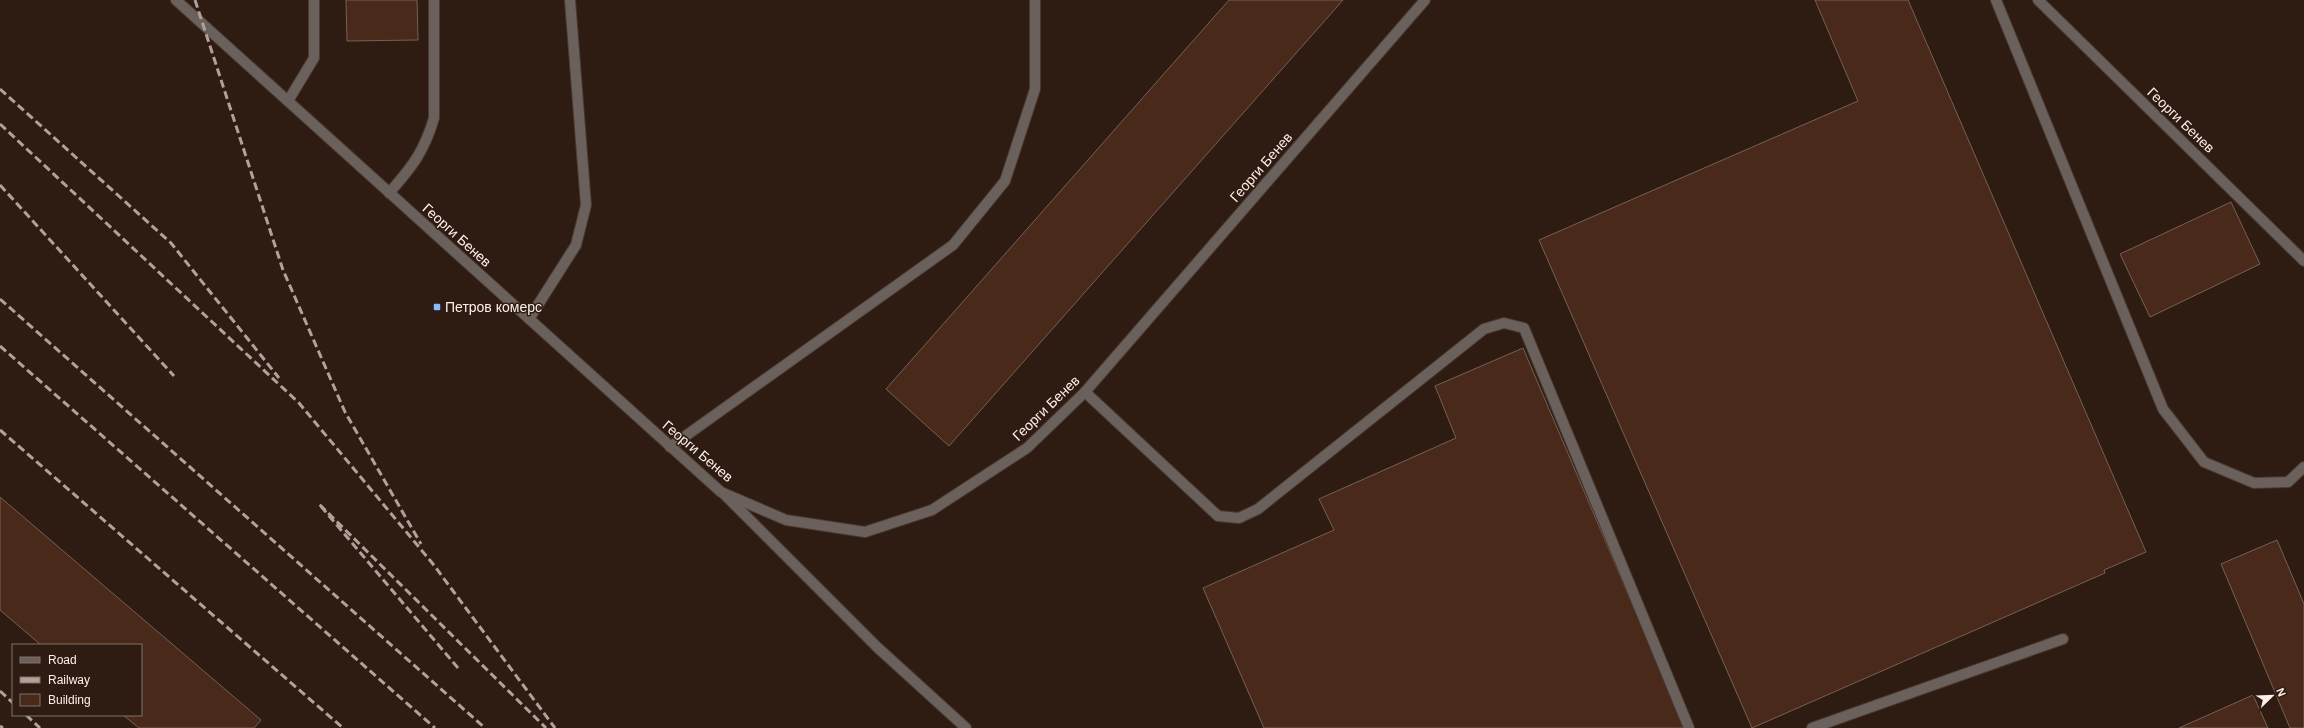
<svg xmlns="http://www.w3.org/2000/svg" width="2304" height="728" font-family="Arial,sans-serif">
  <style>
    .building { fill: #48291a; stroke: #766055 }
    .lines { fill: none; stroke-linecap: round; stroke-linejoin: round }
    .service-casing { stroke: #4b3a31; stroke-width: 12 }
    .minor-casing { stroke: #4b3a31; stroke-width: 12 }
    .service { stroke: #6b615c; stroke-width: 10 }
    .minor { stroke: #6b615c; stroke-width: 10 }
    .rail { stroke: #b0a19a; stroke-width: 3; stroke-dasharray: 8 4; stroke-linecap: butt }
    .poi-dot { fill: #89bafc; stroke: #2e1c13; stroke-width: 1.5 }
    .labels { text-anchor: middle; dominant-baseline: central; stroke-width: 3; stroke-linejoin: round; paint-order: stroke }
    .street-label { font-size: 14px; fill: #fdefe9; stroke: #2e1c13 }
    .poi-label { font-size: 14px; fill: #fdefe9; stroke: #2e1c13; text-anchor: start }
  </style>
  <rect width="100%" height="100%" fill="#2e1c13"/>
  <g class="building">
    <polygon points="346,0 417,0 418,40 347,41"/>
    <polygon points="1229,0 1343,0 949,446 886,389"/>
    <polygon points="1815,0 1908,0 2146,552 2104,570 2105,573 1752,728 1539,240 1858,101"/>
    <polygon points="2231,202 2260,264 2150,317 2120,254"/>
    <polygon points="1523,348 1685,728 1264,728 1203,588 1334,530 1319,499 1456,438 1435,386"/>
    <polygon points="0,497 261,720 254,728 139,728 123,715 141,715 141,645 41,645 0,610"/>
    <polygon points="2277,540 2304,604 2304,728 2290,728 2221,564"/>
    <polygon points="2253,695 2268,728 2179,728"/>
  </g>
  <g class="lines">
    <defs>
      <g id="service">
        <polyline points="1996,0 2163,409 2204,462 2254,483 2288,482 2304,467"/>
        <polyline points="288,101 314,58 314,0"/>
        <path d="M 389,193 C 412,167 424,152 434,118 L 434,0"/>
        <polyline points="529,319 576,245 586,205 570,0"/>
        <polyline points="1085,392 1218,516 1239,518 1258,509 1484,329 1504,323 1524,328 1689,728"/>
        <polyline points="670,447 953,245 1005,181 1035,89 1035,0"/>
        <polyline points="723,493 877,647 966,728"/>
        <polyline points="1812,728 2063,639"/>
      </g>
      <g id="minor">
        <polyline points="176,0 721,492 786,520 865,532 932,510 1027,448 1085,392 1425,0"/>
        <polyline points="2038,0 2304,261"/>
      </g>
    </defs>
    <use href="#service" class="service-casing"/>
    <use href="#minor" class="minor-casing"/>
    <use href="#service" class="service"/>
    <use href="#minor" class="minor"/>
    <g class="rail">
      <polyline points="195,0 283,270 345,412 421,544"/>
      <polyline points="0,89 171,243 279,378"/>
      <polyline points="0,124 299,403 433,564 555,728"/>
      <polyline points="0,185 174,376"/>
      <polyline points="0,299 485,728"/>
      <polyline points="0,346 435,728"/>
      <polyline points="0,430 343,728"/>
      <polyline points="458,668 319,504 546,728"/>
      <polyline points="0,691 13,703"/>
      <polyline points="26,715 40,728"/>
      <polyline points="0,726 3,728"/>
    </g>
  </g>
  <rect class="poi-dot" x="433" y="303" width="8" height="8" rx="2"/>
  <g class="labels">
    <g class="street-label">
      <text transform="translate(2181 120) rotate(44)">Георги Бенев</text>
      <text transform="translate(1261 167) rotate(-49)">Георги Бенев</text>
      <text transform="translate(457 235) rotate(42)">Георги Бенев</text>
      <text transform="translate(1046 408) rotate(-44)">Георги Бенев</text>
      <text transform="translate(698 451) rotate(40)">Георги Бенев</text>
    </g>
    <g class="poi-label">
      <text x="445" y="307">Петров комерс</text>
    </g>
  </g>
  <rect x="12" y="644" width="130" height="72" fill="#2e1c13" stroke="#817069"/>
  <rect x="20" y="657" width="20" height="6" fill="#6b615c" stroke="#817069"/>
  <text x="48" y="664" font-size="12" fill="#fdefe9">Road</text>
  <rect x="20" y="677" width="20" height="6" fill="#b0a19a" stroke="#817069"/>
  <text x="48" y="684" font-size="12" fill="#fdefe9">Railway</text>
  <rect x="20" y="694" width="20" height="12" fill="#48291a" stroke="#817069"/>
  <text x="48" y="704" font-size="12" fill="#fdefe9">Building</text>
  <g transform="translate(2272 696) rotate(67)" stroke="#2e1c13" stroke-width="3" paint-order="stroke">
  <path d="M0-3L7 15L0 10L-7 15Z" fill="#fdefe9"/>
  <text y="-6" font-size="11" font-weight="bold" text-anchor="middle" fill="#fdefe9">N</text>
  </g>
</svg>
